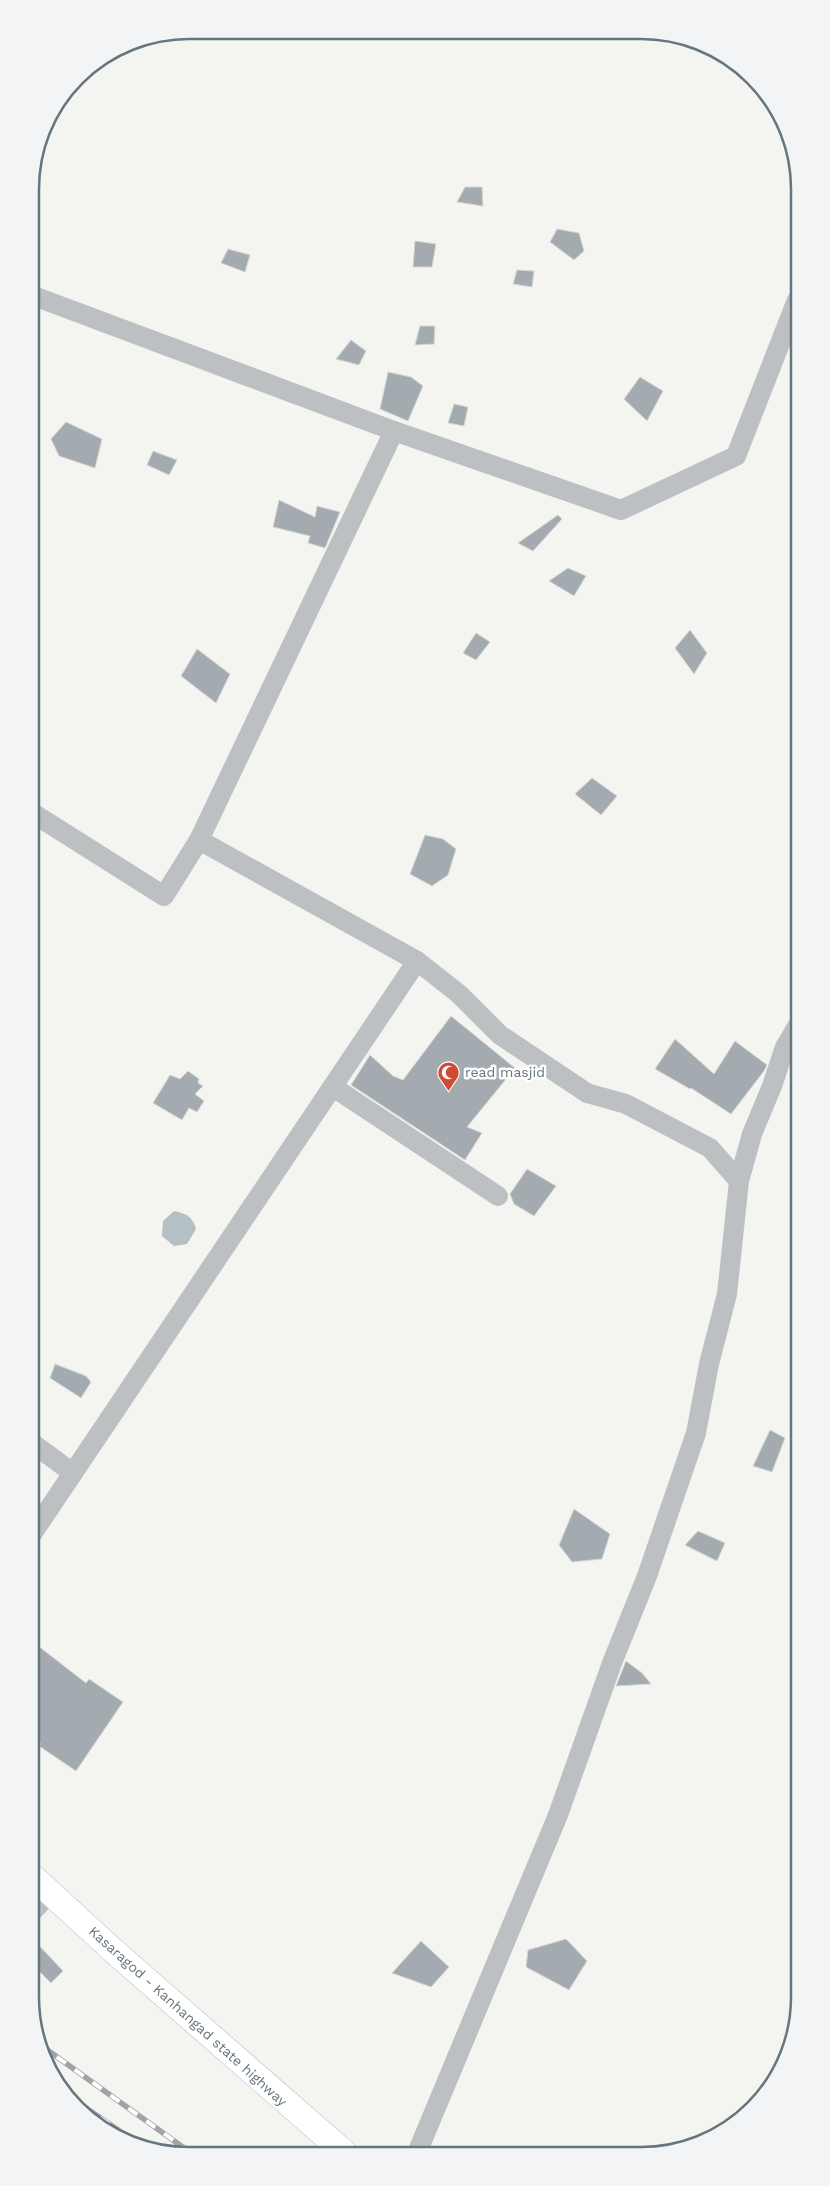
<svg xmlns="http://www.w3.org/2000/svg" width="830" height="2186" font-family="'Work Sans',sans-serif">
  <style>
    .water { fill: #b4c0c3 }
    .building { fill: #a4abb0; stroke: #d6d6d4 }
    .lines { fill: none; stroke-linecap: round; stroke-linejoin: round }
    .major-casing { stroke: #b0b4b7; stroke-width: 26 }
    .minor { stroke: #bcc0c3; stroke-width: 20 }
    .major { stroke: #fff; stroke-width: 25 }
    .rail-casing { stroke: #9ea4a8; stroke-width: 5.5 }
    .rail { stroke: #fff; stroke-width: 4; stroke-dasharray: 11; stroke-linecap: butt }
    .labels { text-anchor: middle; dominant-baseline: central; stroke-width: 5; stroke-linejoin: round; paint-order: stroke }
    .poi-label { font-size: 14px; fill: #66767f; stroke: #fff; text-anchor: start }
    .street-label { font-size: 14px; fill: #66767f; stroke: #fff }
    .rim { fill: none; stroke: #66767f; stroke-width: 2.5 }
  </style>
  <rect width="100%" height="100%" fill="#f4f4f1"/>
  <path class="water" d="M 174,1211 C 187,1214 192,1216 196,1229 L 187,1244 L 174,1246 L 162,1236 L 163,1221 Z"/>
  <g class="building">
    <polygon points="465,187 482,187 483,206 457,202"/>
    <polygon points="557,229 579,233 584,251 574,260 550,242"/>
    <polygon points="415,241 436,244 432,267 413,267"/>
    <polygon points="228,249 250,255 245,272 221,263"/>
    <polygon points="517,270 534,271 532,287 513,284"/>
    <polygon points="420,326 435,326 434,344 415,345"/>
    <polygon points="351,340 366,351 359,365 336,359"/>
    <polygon points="388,372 411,377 423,386 408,421 380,409"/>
    <polygon points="640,377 663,391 647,421 624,399"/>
    <polygon points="454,404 468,407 464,426 448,423"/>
    <polygon points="66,422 102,439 95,468 59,456 51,439"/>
    <polygon points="153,451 177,460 169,475 147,465"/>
    <polygon points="279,500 315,517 317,506 340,512 325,548 308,543 310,536 273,527"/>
    <polygon points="558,515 562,519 533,551 518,543"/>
    <polygon points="568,568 586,576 574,596 549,581"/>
    <polygon points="690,630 707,653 694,674 675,648"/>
    <polygon points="476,633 490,642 476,660 463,653"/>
    <polygon points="197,649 230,674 216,703 181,676"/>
    <polygon points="592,778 617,796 601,815 575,794"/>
    <polygon points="425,835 443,839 456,849 448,875 432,886 410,874"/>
    <polygon points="451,1016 515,1068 467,1127 482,1133 465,1160 351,1085 370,1055 393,1076 403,1080"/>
    <polygon points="675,1039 714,1074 735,1041 767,1065 764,1071 731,1114 691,1088 690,1089 655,1069"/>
    <polygon points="188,1071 199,1079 198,1083 203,1086 195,1094 204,1101 197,1112 189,1108 182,1120 153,1103 170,1075 180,1079"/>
    <polygon points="527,1169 556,1186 534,1216 514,1204 510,1194"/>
    <polygon points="55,1364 86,1376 91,1382 81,1398 50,1378"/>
    <polygon points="770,1430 785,1438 772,1472 753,1466"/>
    <polygon points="574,1509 610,1534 602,1559 572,1562 559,1545"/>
    <polygon points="698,1531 725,1543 717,1561 685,1545"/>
    <polygon points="33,1642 86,1683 89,1679 123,1702 76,1771 39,1746 41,1744 33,1736"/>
    <polygon points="626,1661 642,1673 651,1684 616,1686"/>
    <polygon points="33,1939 63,1971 51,1983 33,1965"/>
    <polygon points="566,1939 587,1961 569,1990 526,1967 528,1950"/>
    <polygon points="421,1941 449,1967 431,1987 392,1973"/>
  </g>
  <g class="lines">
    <defs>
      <polyline id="major" points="33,1877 117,1954 345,2153"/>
    </defs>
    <use href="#major" class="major-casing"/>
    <g class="minor">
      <polyline points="31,295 394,431"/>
      <polyline points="31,812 164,896 199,840"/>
      <polyline points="417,961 459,994 500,1035 587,1093 626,1104 710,1148 739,1181"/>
      <polyline points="333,1087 498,1196"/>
      <polyline points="32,1443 73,1473"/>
      <polyline points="32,1534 417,961 199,840 394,431 621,510 736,456 797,300"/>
      <polyline points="33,1911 50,1893"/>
      <polyline points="417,2153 558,1815 612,1663 647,1576 696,1433 709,1364 727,1294 739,1181 752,1134 772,1086 785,1047 798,1025"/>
    </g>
    <use href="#major" class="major"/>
    <defs>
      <g id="rail">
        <polyline points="39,2044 191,2153"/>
        <polyline points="64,2093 146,2149"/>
      </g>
    </defs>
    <use href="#rail" class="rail-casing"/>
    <use href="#rail" class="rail"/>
  </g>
  <defs>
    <symbol id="mosque-pin" viewBox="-11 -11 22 30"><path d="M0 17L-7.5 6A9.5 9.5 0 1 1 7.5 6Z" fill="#d34a33" stroke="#fff"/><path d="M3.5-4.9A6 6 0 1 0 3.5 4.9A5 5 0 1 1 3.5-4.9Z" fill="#fff"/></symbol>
  </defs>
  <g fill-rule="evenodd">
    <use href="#mosque-pin" x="436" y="1060" width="25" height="34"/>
  </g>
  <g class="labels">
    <g class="poi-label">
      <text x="465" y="1072">read masjid</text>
    </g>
    <g class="street-label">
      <text transform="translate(188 2016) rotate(42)">Kasaragod - Kanhangad state highway</text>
    </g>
  </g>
  <path d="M0 0H830V2186H0ZM189 39H641A150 150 0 0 1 791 189V1997A150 150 0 0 1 641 2147H189A150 150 0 0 1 39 1997V189A150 150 0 0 1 189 39Z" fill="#f3f4f5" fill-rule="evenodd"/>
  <path class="rim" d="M189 39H641A150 150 0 0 1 791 189V1997A150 150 0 0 1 641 2147H189A150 150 0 0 1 39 1997V189A150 150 0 0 1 189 39Z"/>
</svg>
